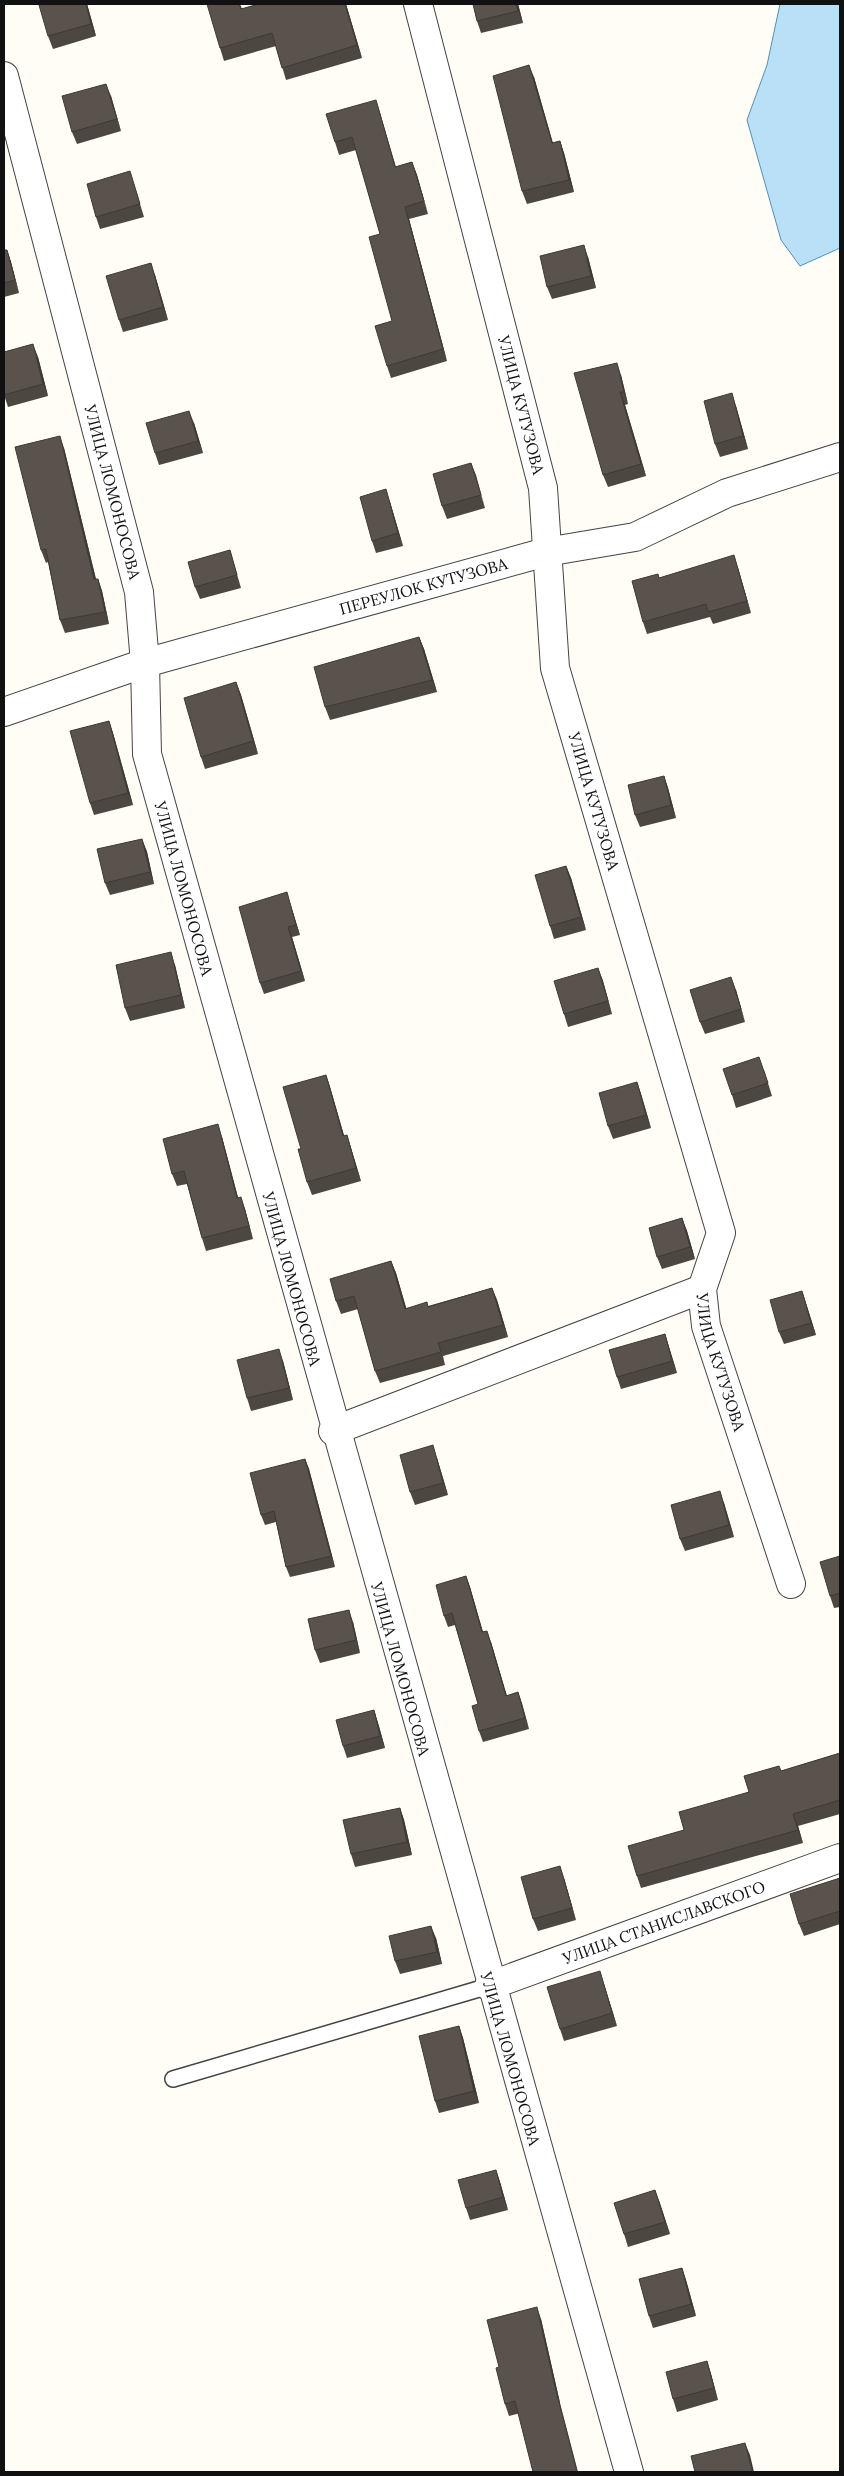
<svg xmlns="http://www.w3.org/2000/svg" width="844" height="2476" font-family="Lora,serif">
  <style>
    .water { fill: #b9e0f7; stroke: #3f96cf }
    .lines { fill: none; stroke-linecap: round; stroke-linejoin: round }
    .lane-casing { stroke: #444; stroke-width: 18 }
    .street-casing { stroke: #444; stroke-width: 30 }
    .lane { stroke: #fff; stroke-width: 15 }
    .street { stroke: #fff; stroke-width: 28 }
    .wall { fill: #4d4742 }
    .shaded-wall { fill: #3f3936 }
    .building { fill: #5a524d; stroke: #3f3936 }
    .labels { text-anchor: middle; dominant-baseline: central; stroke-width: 5; stroke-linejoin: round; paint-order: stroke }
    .street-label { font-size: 16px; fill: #111; stroke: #fff }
  </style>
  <rect width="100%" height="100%" fill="#fffdf5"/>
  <polygon class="water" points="780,4 840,4 840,248 800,266 781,240 747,120 767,65"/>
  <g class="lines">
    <defs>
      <polyline id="lane" points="173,2079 489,1986"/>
      <g id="street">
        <path id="s1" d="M 418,4 L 543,488 L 555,668 L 721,1233 L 702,1289 L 706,1326 L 791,1584"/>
        <path id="s2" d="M 4,76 L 139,592 L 145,663 L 147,754 C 305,1328 464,1901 629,2472"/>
        <path id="s3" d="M 4,712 L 145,663 L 546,552 L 635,537 L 727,493 L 840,457"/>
        <polyline points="333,1431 702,1289"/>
        <path id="s4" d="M 489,1986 L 840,1858"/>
      </g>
    </defs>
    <use href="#lane" class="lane-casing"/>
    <use href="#street" class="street-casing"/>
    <use href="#lane" class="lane"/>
    <use href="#street" class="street"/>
  </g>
  <g class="wall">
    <polygon points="87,4 96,36 53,49 48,36"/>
    <polygon points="240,4 242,9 259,4 346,4 362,58 286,80 276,46 224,61 220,48"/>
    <polygon points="473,4 518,4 523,23 481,33 477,21"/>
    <polygon points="534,77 553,143 560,141 564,153 574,192 527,204 522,191"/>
    <polygon points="111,96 121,131 77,144 72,132"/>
    <polygon points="376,100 380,113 396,167 412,162 417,175 428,214 409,219 447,361 391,378 387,366 392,321 380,234 356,150 339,155 335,142"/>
    <polygon points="134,184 144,217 100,229 96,217"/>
    <polygon points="4,250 7,250 11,262 19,293 4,297"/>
    <polygon points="588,257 596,288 552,299 547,287"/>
    <polygon points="155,275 168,320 123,332 119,320"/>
    <polygon points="4,352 38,357 48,396 8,407 4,395"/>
    <polygon points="621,375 628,404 625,405 646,476 608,487 603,475"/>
    <polygon points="736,406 748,449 720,457 715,444"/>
    <polygon points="194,423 203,453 159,465 155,453"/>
    <polygon points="64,448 96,579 98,579 102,591 109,624 65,633 60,620 48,562 46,563 41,550"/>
    <polygon points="471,463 485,508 447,519 442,506"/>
    <polygon points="390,502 403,546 376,553 372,541"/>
    <polygon points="230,550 241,588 200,599 195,587"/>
    <polygon points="738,568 751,613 713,624 710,617 647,634 643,622 660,578"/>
    <polygon points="419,637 424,649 437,692 330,720 325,707"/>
    <polygon points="236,682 241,695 258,754 205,769 201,757"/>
    <polygon points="109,721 113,733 133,805 94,815 90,803"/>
    <polygon points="664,776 668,788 676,818 640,827 635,815"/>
    <polygon points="142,839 147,852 154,884 110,895 105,883"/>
    <polygon points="566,866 571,878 586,930 554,939 550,926"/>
    <polygon points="290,903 300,935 292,937 305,981 264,994 260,983"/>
    <polygon points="175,965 185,1008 130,1021 125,1008"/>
    <polygon points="598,968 603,981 612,1014 568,1027 564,1014"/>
    <polygon points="736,990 745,1022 705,1034 700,1022"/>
    <polygon points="764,1070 772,1096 736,1108 732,1095"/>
    <polygon points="326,1075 330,1087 344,1136 347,1135 351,1148 361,1181 312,1195 307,1182 301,1149"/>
    <polygon points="637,1082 641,1094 651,1128 613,1139 608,1126"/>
    <polygon points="222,1137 238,1197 245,1209 253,1239 206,1251 202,1238 187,1184 177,1186 172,1174"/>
    <polygon points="682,1218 687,1231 695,1259 662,1269 657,1257"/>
    <polygon points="391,1261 396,1273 406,1308 428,1306 492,1288 497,1300 508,1337 443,1356 445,1365 380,1383 375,1371 358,1309 341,1314 336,1301"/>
    <polygon points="802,1291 816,1335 784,1344 779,1332"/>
    <polygon points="665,1334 677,1373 621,1389 617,1377"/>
    <polygon points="283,1361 293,1400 251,1411 247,1398"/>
    <polygon points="437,1458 448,1495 415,1505 410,1492"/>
    <polygon points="305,1459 309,1469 335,1567 290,1577 286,1567 276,1522 265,1525 261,1515"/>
    <polygon points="724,1503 734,1537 685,1551 680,1539"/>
    <polygon points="840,1556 840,1607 834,1608 830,1596"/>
    <polygon points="466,1576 470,1587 483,1632 491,1642 507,1696 518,1692 529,1729 483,1742 479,1731 478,1704 455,1625 448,1627 444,1616"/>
    <polygon points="353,1622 360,1653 320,1663 315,1650"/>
    <polygon points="374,1710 378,1723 385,1748 347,1758 343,1746"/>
    <polygon points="840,1753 840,1814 798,1826 803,1843 641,1888 637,1876 684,1830 749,1792 781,1771"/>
    <polygon points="400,1808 404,1820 412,1855 355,1867 351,1854"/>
    <polygon points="564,1878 576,1920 538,1931 533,1919"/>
    <polygon points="840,1878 840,1924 804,1936 799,1924"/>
    <polygon points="436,1938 442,1964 400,1974 395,1961"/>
    <polygon points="604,1984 617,2026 564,2041 560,2029"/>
    <polygon points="459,2026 463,2038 479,2103 439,2113 435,2101"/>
    <polygon points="496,2170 500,2182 508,2210 470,2220 466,2208"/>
    <polygon points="655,2190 670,2234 628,2247 624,2234"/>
    <polygon points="682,2268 686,2280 696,2316 653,2328 649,2316"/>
    <polygon points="541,2319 560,2403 509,2416 505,2404 499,2367"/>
    <polygon points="707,2361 711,2374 718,2400 677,2412 673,2399"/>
  </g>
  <g class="shaded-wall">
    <polygon points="86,4 87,4 96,36 91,24"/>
    <polygon points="345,4 346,4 362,58 357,45"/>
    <polygon points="516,4 518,4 523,23 518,11"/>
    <polygon points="529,65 534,77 556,155 552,143"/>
    <polygon points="106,84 111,96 121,131 117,119"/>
    <polygon points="376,100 380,113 399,180 395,167"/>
    <polygon points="560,141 564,153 574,192 569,180"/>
    <polygon points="412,162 417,175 428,214"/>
    <polygon points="405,207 409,219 447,361 443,349"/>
    <polygon points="584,245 588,257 596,288 591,276"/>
    <polygon points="7,250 11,262 19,293 15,280"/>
    <polygon points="151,263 155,275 168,320 163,307"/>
    <polygon points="33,344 38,357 48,396 43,384"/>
    <polygon points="617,363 621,375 628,404 624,392"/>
    <polygon points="620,392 625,405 646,476 641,464"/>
    <polygon points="732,393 736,406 748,449 743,436"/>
    <polygon points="189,411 194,423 203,453 198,441"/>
    <polygon points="60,436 64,448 99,592 94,579"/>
    <polygon points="471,463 476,475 485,508 481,495"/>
    <polygon points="386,489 390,502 403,546 398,533"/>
    <polygon points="734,555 738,568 751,613 747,601"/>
    <polygon points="98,579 102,591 109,624 105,612"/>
    <polygon points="419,637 424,649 437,692 432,680"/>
    <polygon points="236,682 241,695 258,754 253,741"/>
    <polygon points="109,721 113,733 133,805 128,793"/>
    <polygon points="664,776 668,788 676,818 671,805"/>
    <polygon points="142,839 147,852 154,884 150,872"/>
    <polygon points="566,866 571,878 586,930 581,917"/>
    <polygon points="287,892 290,903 300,935 296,925"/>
    <polygon points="288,927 292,937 305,981 301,971"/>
    <polygon points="171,952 175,965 185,1008 181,995"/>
    <polygon points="598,968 603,981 612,1014 608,1001"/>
    <polygon points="731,977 736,990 745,1022 741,1009"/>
    <polygon points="326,1075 330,1087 348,1149 343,1136"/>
    <polygon points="637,1082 641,1094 651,1128 646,1115"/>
    <polygon points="218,1124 222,1137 241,1210 237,1198"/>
    <polygon points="347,1135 351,1148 361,1181 356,1168"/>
    <polygon points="241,1197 245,1209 253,1239 249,1226"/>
    <polygon points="682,1218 687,1231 695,1259 690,1247"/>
    <polygon points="391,1261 396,1273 410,1321 405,1309"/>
    <polygon points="492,1288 497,1300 508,1337 503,1325"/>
    <polygon points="802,1291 806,1303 816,1335 811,1323"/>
    <polygon points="665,1334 677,1373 672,1361"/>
    <polygon points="279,1349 283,1361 293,1400 289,1388"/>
    <polygon points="433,1445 437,1458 448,1495 443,1483"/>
    <polygon points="305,1459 309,1469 335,1567 331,1556"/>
    <polygon points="720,1491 724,1503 734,1537 729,1525"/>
    <polygon points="466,1576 470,1587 486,1643 482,1632"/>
    <polygon points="349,1610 353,1622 360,1653 356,1640"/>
    <polygon points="487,1631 491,1642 510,1707 506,1696"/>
    <polygon points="518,1692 522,1703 529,1729 525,1718"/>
    <polygon points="374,1710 378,1723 385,1748 380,1736"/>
    <polygon points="400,1808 404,1820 412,1855 407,1842"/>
    <polygon points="793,1814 798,1826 803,1843 798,1830"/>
    <polygon points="560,1866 564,1878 576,1920 572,1908"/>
    <polygon points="431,1926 436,1938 442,1964 437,1952"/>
    <polygon points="600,1971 604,1984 617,2026 612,2013"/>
    <polygon points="459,2026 463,2038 479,2103 474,2091"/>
    <polygon points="496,2170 500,2182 508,2210 503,2197"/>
    <polygon points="655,2190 660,2203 670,2234 665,2222"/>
    <polygon points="682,2268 686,2280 696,2316 691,2304"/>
    <polygon points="537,2307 541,2319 560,2403 578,2472 577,2472 556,2391"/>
    <polygon points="707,2361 711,2374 718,2400 714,2388"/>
    <polygon points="745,2443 750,2455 754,2472 753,2472 752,2471"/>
  </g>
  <g class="building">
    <polygon points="43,4 86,4 91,24 48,36 39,5"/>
    <polygon points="207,4 239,4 241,9 259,4 345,4 357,45 282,68 272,33 220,48"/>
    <polygon points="473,4 516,4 518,11 477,21"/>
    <polygon points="529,65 552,143 560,141 569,180 522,191 493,76"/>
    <polygon points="106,84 117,119 72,132 62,96"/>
    <polygon points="376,100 395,167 412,162 424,201 405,207 443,349 387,366 375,326 392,321 369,237 380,234 352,137 335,142 326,114"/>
    <polygon points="130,171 140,204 96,217 87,184"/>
    <polygon points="584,245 591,276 547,287 540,256"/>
    <polygon points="4,250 7,250 15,280 4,283"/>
    <polygon points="151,263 163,307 119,320 106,276"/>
    <polygon points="33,344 43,384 4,395 4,352"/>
    <polygon points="617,363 624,392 620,392 641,464 603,475 574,373"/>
    <polygon points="732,393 743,436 715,444 704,401"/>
    <polygon points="189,411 198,441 155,453 146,423"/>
    <polygon points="60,436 94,579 98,579 105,612 60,620 46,549 41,550 15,447"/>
    <polygon points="471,463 481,495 442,506 433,474"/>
    <polygon points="386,489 398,533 372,541 360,497"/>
    <polygon points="230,550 237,575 195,587 188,562"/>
    <polygon points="734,555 747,601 708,612 706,604 643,622 632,581 658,574 659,578"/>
    <polygon points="419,637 432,680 325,707 314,667"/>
    <polygon points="236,682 253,741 201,757 184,698"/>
    <polygon points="109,721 128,793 90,803 70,731"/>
    <polygon points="664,776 671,805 635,815 628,785"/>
    <polygon points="142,839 150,872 105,883 97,849"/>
    <polygon points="566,866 581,917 550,926 535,875"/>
    <polygon points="287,892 296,925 288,927 301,971 260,983 239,907"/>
    <polygon points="171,952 181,995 125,1008 116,965"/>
    <polygon points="598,968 608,1001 564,1014 554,981"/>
    <polygon points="731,977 741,1009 700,1022 690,990"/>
    <polygon points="759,1057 768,1083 732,1095 723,1069"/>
    <polygon points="326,1075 343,1136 347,1135 356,1168 307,1182 298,1149 301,1149 283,1087"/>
    <polygon points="637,1082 646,1115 608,1126 599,1093"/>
    <polygon points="218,1124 237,1198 241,1197 249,1226 202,1238 184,1171 172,1174 163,1139"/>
    <polygon points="682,1218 690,1247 657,1257 649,1228"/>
    <polygon points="391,1261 405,1309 427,1302 428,1307 492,1288 503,1325 438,1343 441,1352 375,1371 354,1296 336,1301 330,1279"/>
    <polygon points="802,1291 811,1323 779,1332 770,1300"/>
    <polygon points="665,1334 672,1361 617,1377 609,1350"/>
    <polygon points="279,1349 289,1388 247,1398 237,1360"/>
    <polygon points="433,1445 443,1483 410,1492 400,1455"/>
    <polygon points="305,1459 331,1556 286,1567 274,1511 261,1515 250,1473"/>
    <polygon points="720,1491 729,1525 680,1539 671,1505"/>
    <polygon points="840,1556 840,1593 830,1596 820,1562"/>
    <polygon points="466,1576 482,1632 487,1631 506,1696 518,1692 525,1718 479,1731 472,1706 478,1704 452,1613 444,1616 436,1585"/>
    <polygon points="349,1610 356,1640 315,1650 308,1619"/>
    <polygon points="374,1710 380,1736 343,1746 336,1720"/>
    <polygon points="840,1753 840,1800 793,1814 798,1830 637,1876 628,1846 684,1830 679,1812 749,1792 744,1776 779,1766 781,1771"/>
    <polygon points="400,1808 407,1842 351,1854 343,1820"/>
    <polygon points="560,1866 572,1908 533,1919 521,1877"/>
    <polygon points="840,1878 840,1911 799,1924 790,1894"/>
    <polygon points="431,1926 437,1952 395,1961 389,1936"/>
    <polygon points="600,1971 612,2013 560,2029 547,1987"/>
    <polygon points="459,2026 474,2091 435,2101 419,2036"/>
    <polygon points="496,2170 503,2197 466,2208 458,2180"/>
    <polygon points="655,2190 665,2222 624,2234 614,2203"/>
    <polygon points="682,2268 691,2304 649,2316 639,2279"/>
    <polygon points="537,2307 556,2391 577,2472 533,2472 515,2401 505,2404 496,2368 499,2367 487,2320"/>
    <polygon points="707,2361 714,2388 673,2399 666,2372"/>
    <polygon points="745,2443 752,2471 747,2472 695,2472 691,2456"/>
  </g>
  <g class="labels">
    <g class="street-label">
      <text stroke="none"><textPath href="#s1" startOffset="414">УЛИЦА КУТУЗОВА</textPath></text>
      <text stroke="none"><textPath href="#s2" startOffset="430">УЛИЦА ЛОМОНОСОВА</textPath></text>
      <text stroke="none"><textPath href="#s3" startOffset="438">ПЕРЕУЛОК КУТУЗОВА</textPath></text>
      <text stroke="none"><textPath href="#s1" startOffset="819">УЛИЦА КУТУЗОВА</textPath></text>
      <text stroke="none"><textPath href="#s2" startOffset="835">УЛИЦА ЛОМОНОСОВА</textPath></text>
      <text stroke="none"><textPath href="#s2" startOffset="1240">УЛИЦА ЛОМОНОСОВА</textPath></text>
      <text stroke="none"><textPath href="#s1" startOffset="1404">УЛИЦА КУТУЗОВА</textPath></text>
      <text stroke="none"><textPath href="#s2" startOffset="1645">УЛИЦА ЛОМОНОСОВА</textPath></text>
      <text stroke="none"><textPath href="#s4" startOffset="186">УЛИЦА СТАНИСЛАВСКОГО</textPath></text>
      <text stroke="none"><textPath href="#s2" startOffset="2050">УЛИЦА ЛОМОНОСОВА</textPath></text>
    </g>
  </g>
  <rect width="844" height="2476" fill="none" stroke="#111111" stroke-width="10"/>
</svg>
